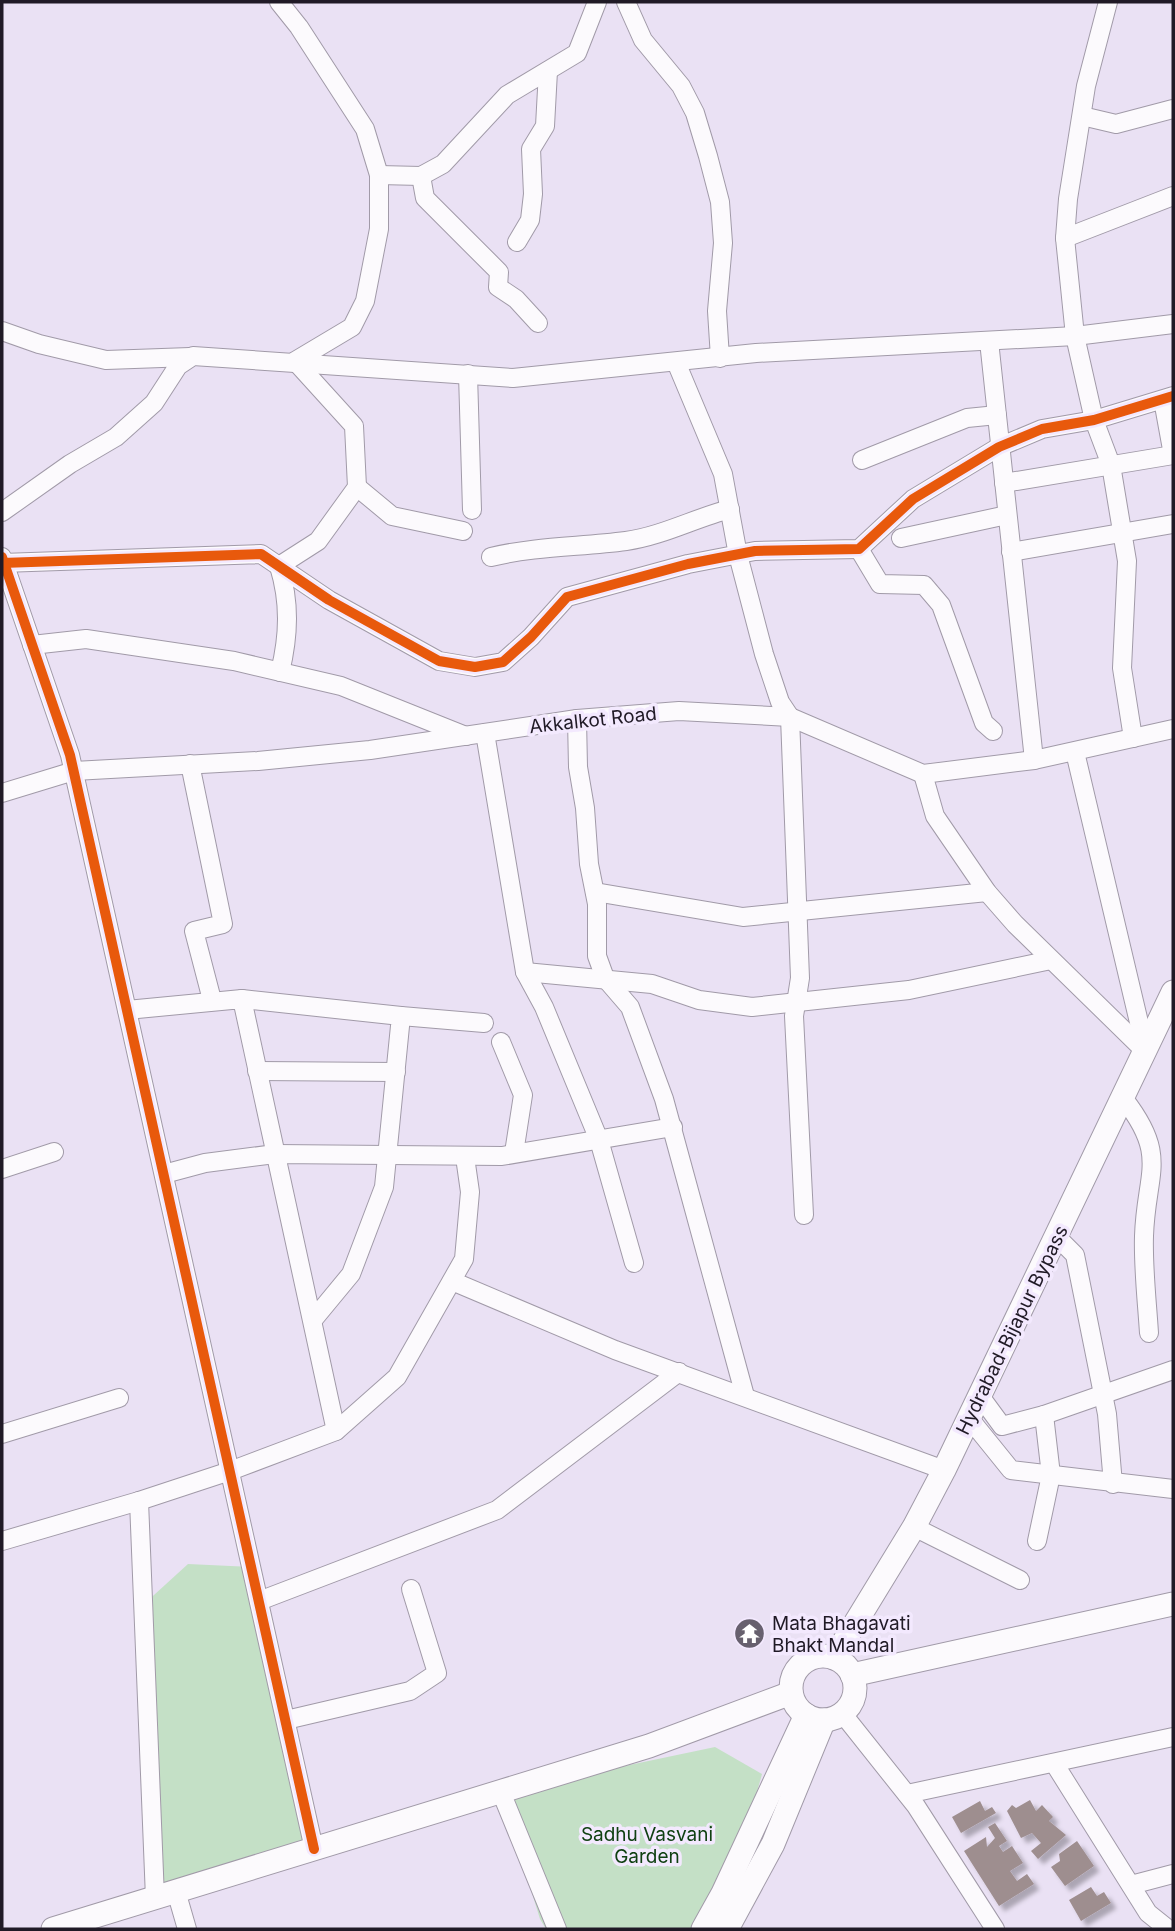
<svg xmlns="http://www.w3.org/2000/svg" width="1175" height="1931" font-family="Inter,sans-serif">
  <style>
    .green { fill: #c4e0c6 }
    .building { fill: #9e8e8f; filter: url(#shadow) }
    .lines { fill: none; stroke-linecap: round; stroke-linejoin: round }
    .minor-casing { stroke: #a19aa8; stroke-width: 20 }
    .major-casing { stroke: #a19aa8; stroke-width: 25 }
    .minor { stroke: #fcfafd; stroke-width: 18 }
    .major { stroke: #fcfafd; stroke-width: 23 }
    .cycleway-casing { stroke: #f3e9fe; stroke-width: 15 }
    .cycleway { stroke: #e8590c; stroke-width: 10 }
    .labels { text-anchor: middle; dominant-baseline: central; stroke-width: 7; stroke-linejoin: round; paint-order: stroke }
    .street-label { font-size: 19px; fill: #201a26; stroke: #f3e9fe }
    .poi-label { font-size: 19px; fill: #201a26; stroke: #f3e9fe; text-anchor: start }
    .park-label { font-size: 19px; fill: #104012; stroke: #f3e9fe }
  </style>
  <defs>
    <filter id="shadow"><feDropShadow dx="5.5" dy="5.5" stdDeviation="2" flood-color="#0004"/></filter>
  </defs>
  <rect width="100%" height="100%" fill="#eae1f4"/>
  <g class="green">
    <polygon points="188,1564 252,1567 314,1849 155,1898 143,1605"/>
    <polygon points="715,1747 762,1774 745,1835 697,1929 546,1929 540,1919 501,1792"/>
  </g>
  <g class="building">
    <polygon points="1030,1800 1036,1811 1042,1805 1053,1817 1049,1821 1066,1835 1038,1859 1031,1851 1041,1843 1032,1833 1021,1838 1007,1811 1012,1805 1016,1808"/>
    <polygon points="980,1801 985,1811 992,1807 996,1813 961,1833 952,1817"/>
    <polygon points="995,1823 1007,1841 999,1846 1003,1852 1012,1846 1023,1863 1010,1871 1017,1881 1027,1874 1034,1884 999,1906 964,1851 986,1837 987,1847 995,1838 988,1827"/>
    <polygon points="1077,1841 1094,1866 1065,1886 1051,1867 1060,1861 1059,1854"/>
    <polygon points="1091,1887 1097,1896 1104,1892 1111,1903 1081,1921 1069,1900"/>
  </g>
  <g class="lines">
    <defs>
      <g id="minor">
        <path d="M 279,2 L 299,27 L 365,129 L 379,175 L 379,229 L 365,301 L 352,327 L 295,361 L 354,426 L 357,487 L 318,541 L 279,566 C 290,602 289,635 280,672"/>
        <polyline points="626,2 643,40 681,86 695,113 708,156 720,202 723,243 717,311 720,358"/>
        <polyline points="1108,2 1086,86 1068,199 1065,238 1075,336 1094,420 1111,465 1127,561 1122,668 1133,738"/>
        <polyline points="1082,116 1116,124 1173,109"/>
        <polyline points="379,175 421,176 443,164 507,95 577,53 597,2"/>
        <polyline points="421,176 425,198 499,272 498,287 516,299 538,323"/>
        <polyline points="1065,238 1173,196"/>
        <polyline points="517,242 530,220 533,194 531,149 545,126 548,71"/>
        <polyline points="2,331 39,344 106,360 190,357"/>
        <polyline points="989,341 1034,760"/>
        <polyline points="676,362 723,474 738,555 764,654 780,702 790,717 800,978 794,1016 804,1215"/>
        <polyline points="468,374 472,510"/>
        <polyline points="1163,400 1173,455"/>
        <polyline points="862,460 967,418 997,415"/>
        <polyline points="1004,483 1173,455"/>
        <polyline points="357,487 392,516 463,531"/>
        <polyline points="2,512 70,464 116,437 154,403 178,366 193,356 513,378 756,353 1075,336 1173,324"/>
        <polyline points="901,538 1007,515"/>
        <polyline points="859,549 880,584 924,585 941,605 984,723 993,731"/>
        <polyline points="1011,552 1173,524"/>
        <polyline points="2,557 70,755 314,1849"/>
        <path d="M 491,557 C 536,546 581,547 626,541 C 662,536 695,518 730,509"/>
        <polyline points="2,563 261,554 329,600 439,661 475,667 503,662 531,637 567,597 688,564 755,551 859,549 913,499 999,447 1042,429 1094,420 1173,396"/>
        <polyline points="32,645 86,639 234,661 341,686 466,736"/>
        <polyline points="577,719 578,767 585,808 589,864 597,904 597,956 605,978 630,1007 664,1099 745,1396"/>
        <polyline points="485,733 525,972 544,1007 599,1140 634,1263"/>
        <polyline points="1075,752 1146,1052"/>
        <polyline points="190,764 223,924 194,931 212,1000"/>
        <polyline points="923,774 935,816 987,892 1015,924 1146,1052"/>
        <polyline points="2,793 74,771 258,761 370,750 577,719 679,711 790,717 923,774 1034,760 1173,729"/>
        <polyline points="595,892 743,917 987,892"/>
        <polyline points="525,972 652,984 699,1000 752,1007 909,990 1051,960"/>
        <polyline points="242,999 401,1016 384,1187 351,1274 313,1320"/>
        <polyline points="127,1010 242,999 336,1431"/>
        <polyline points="401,1016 484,1023"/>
        <polyline points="501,1042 523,1095 514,1153"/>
        <polyline points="257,1071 396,1072"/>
        <path d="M 1124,1099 C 1169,1157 1146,1172 1144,1236 C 1143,1268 1147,1301 1149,1333"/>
        <polyline points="2,1169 54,1152"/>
        <polyline points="164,1174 205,1163 275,1154 502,1156 673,1127"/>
        <polyline points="1057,1237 1075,1255 1107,1414 1113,1484"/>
        <polyline points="452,1281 615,1350 944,1470"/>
        <polyline points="980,1396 1002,1426 1044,1415 1173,1370"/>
        <polyline points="969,1418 1011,1470 1173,1489"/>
        <polyline points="2,1434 119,1398"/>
        <polyline points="914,1527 1020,1580"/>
        <polyline points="2,1541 139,1501"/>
        <polyline points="1037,1541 1051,1475 1044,1415"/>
        <polyline points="259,1601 497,1510 679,1372"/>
        <polyline points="842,1713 916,1806 995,1929"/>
        <polyline points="286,1720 410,1691 437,1673 411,1589"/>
        <polyline points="1054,1763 1148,1913 1168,1929"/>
        <polyline points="501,1792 557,1929"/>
        <polyline points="907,1794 1173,1737"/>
        <polyline points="1131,1885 1173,1874"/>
        <polyline points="176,1891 187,1929"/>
        <polyline points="155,1898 139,1501 230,1471 336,1431 397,1377 464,1259 470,1192 465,1157"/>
      </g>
      <g id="major">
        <circle cx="823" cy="1688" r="32"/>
        <polyline points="834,1658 914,1527 944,1470 1173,992"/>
        <polyline points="852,1675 1173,1604"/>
        <polyline points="53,1929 649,1746 791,1693"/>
        <polyline points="703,1929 723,1893 806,1715"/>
        <polyline points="727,1929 773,1844 824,1720"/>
      </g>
    </defs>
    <use href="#minor" class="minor-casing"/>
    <use href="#major" class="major-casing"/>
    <use href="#minor" class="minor"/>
    <use href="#major" class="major"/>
    <defs>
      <g id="cycleway">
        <polyline points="2,557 70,755 314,1849"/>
        <polyline points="2,563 261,554 329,600 439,661 475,667 503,662 531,637 567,597 688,564 755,551 859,549 913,499 999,447 1042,429 1094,420 1173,396"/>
      </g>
    </defs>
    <use href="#cycleway" class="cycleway-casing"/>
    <use href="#cycleway" class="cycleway"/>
  </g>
  <defs>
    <symbol id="temple-disc" viewBox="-11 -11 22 22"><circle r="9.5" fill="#67606e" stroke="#f3e9fe"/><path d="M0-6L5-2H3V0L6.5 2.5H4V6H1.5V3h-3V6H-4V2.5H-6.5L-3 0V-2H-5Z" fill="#fff"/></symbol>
  </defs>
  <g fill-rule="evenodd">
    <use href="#temple-disc" x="732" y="1616" width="35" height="35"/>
  </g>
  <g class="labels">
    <g class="street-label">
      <text transform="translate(593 720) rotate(-6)">Akkalkot Road</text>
      <text transform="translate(1012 1330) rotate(-64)">Hydrabad-Bijapur Bypass</text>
    </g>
    <g class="poi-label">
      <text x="772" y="1623">Mata Bhagavati<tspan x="772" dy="22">Bhakt Mandal</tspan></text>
    </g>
    <g class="park-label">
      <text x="647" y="1834">Sadhu Vasvani<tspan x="647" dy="22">Garden</tspan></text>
    </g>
  </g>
  <rect width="1175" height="1931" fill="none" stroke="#201a26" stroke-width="7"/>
</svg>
